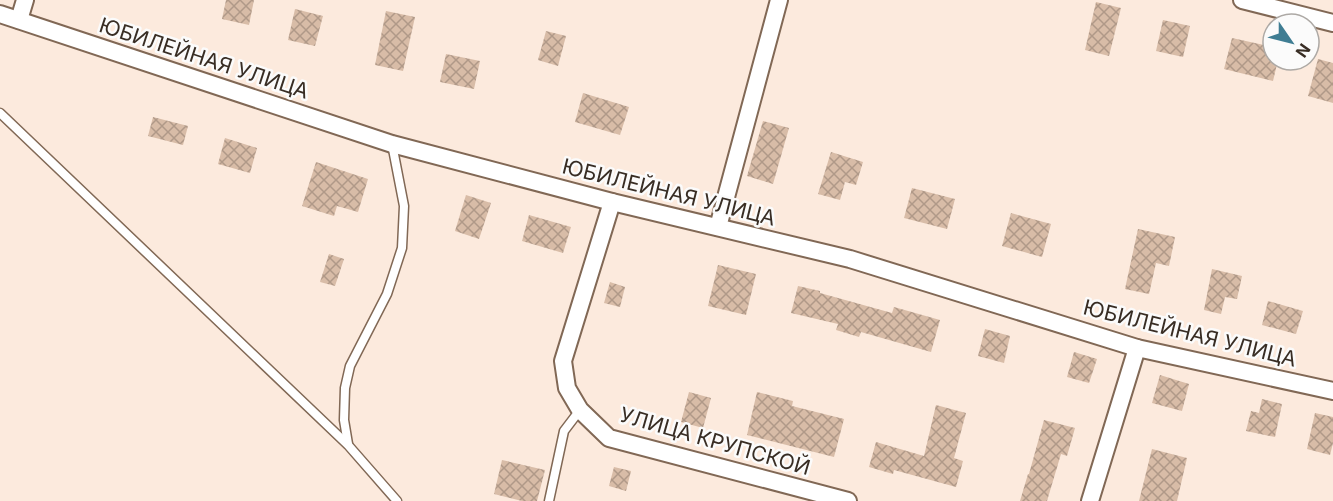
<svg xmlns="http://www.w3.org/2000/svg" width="1333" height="501" font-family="Inter,sans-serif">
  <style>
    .building { fill: url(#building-cross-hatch) }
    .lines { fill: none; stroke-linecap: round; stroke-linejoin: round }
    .lane-casing { stroke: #816855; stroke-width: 11 }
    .street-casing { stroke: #816855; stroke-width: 20 }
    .lane { stroke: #fff; stroke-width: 8 }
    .street { stroke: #fff; stroke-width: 16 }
    .labels { text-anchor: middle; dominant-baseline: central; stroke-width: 5; stroke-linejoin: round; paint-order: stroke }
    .street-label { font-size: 21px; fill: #382d24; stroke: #fbfbfb }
  </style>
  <defs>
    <pattern id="building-cross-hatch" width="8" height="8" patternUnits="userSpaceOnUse" patternTransform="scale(1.5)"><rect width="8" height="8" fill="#d8bca7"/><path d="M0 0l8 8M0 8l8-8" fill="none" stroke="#b09988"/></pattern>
  </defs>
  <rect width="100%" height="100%" fill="#fceadd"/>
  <g class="building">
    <polygon points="226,0 254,0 249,25 222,19"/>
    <polygon points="1096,2 1121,8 1109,56 1085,50"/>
    <polygon points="295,9 323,16 315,46 288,40"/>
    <polygon points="386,11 415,17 403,71 375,65"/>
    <polygon points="1163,20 1190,26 1183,57 1156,51"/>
    <polygon points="546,31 566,36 558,66 538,60"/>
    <polygon points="1232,38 1273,47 1273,60 1278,60 1273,81 1224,69"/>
    <polygon points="446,54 480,61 474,89 440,82"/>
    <polygon points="1318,59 1333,63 1333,103 1308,96"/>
    <polygon points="583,93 629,107 620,135 575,122"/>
    <polygon points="153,117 188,126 183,145 148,136"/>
    <polygon points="763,121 789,128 773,184 747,176"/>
    <polygon points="225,138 257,148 250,173 218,164"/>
    <polygon points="831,152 863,162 856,185 845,182 840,200 818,194"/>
    <polygon points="316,162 368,179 358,212 337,206 334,216 302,206"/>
    <polygon points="912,188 955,199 947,229 904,218"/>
    <polygon points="466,195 491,203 479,239 455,231"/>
    <polygon points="1011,213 1051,224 1042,257 1002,246"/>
    <polygon points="529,215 571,227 563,253 522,241"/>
    <polygon points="1138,229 1175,237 1169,266 1156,263 1149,294 1125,289"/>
    <polygon points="329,254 344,259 335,286 320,282"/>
    <polygon points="718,265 756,274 746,315 708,306"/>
    <polygon points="1212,269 1242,276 1237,299 1225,297 1221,314 1204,310"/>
    <polygon points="610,282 625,287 620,307 604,303"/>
    <polygon points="798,286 820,291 820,293 892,313 894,307 940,320 931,352 861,332 859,337 836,330 838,324 791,313"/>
    <polygon points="1268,301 1303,311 1296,334 1262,325"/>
    <polygon points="985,329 1010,336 1004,363 978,356"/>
    <polygon points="1074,352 1097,359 1089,383 1067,377"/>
    <polygon points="1160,375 1189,384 1182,411 1152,403"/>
    <polygon points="689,392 711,398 703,428 681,422"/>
    <polygon points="757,392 793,401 792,406 844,419 834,457 747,435"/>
    <polygon points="1262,399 1282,404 1275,437 1246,431 1251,411 1259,413"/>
    <polygon points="936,405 966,413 954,458 963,461 956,487 894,470 893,474 869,467 876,442 924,456"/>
    <polygon points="1315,413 1333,417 1333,443 1330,455 1307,449"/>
    <polygon points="1044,420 1075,428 1067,456 1061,454 1047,501 1020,501 1028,474 1029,474"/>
    <polygon points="1152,449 1187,458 1177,501 1139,501"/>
    <polygon points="502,460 545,470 537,501 522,501 494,494"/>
    <polygon points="614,467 631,471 626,491 609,486"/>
  </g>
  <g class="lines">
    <defs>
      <g id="lane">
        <polyline points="0,113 348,445 397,501"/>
        <polyline points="348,444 344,420 345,388 350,366 387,294 402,248 404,206 392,144"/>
        <polyline points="549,501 564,431 580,410"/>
      </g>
      <g id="street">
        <polyline points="1242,0 1333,23"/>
        <polyline points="0,14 392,144 612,202 850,259 1137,348 1333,391"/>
        <polyline points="19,20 25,0"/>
        <polyline points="612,202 563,361 567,388 580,410 609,438 848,501"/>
        <polyline points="718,227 779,0"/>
        <polyline points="1090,501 1137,348"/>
      </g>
    </defs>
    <use href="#lane" class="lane-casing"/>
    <use href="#street" class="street-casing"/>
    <use href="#lane" class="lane"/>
    <use href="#street" class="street"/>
  </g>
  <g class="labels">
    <g class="street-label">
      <text transform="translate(204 58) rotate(18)">ЮБИЛЕЙНАЯ УЛИЦА</text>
      <text transform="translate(669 192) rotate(14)">ЮБИЛЕЙНАЯ УЛИЦА</text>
      <text transform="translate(1190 333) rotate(14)">ЮБИЛЕЙНАЯ УЛИЦА</text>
      <text transform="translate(715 441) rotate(16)">УЛИЦА КРУПСКОЙ</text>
    </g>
  </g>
  <g transform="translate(1291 42) rotate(125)"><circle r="28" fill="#fbfbfb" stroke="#ada9a5" stroke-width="1.5"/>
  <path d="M0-4.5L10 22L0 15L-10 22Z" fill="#3f7d93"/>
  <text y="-9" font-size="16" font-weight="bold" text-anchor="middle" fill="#382d24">N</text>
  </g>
</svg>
